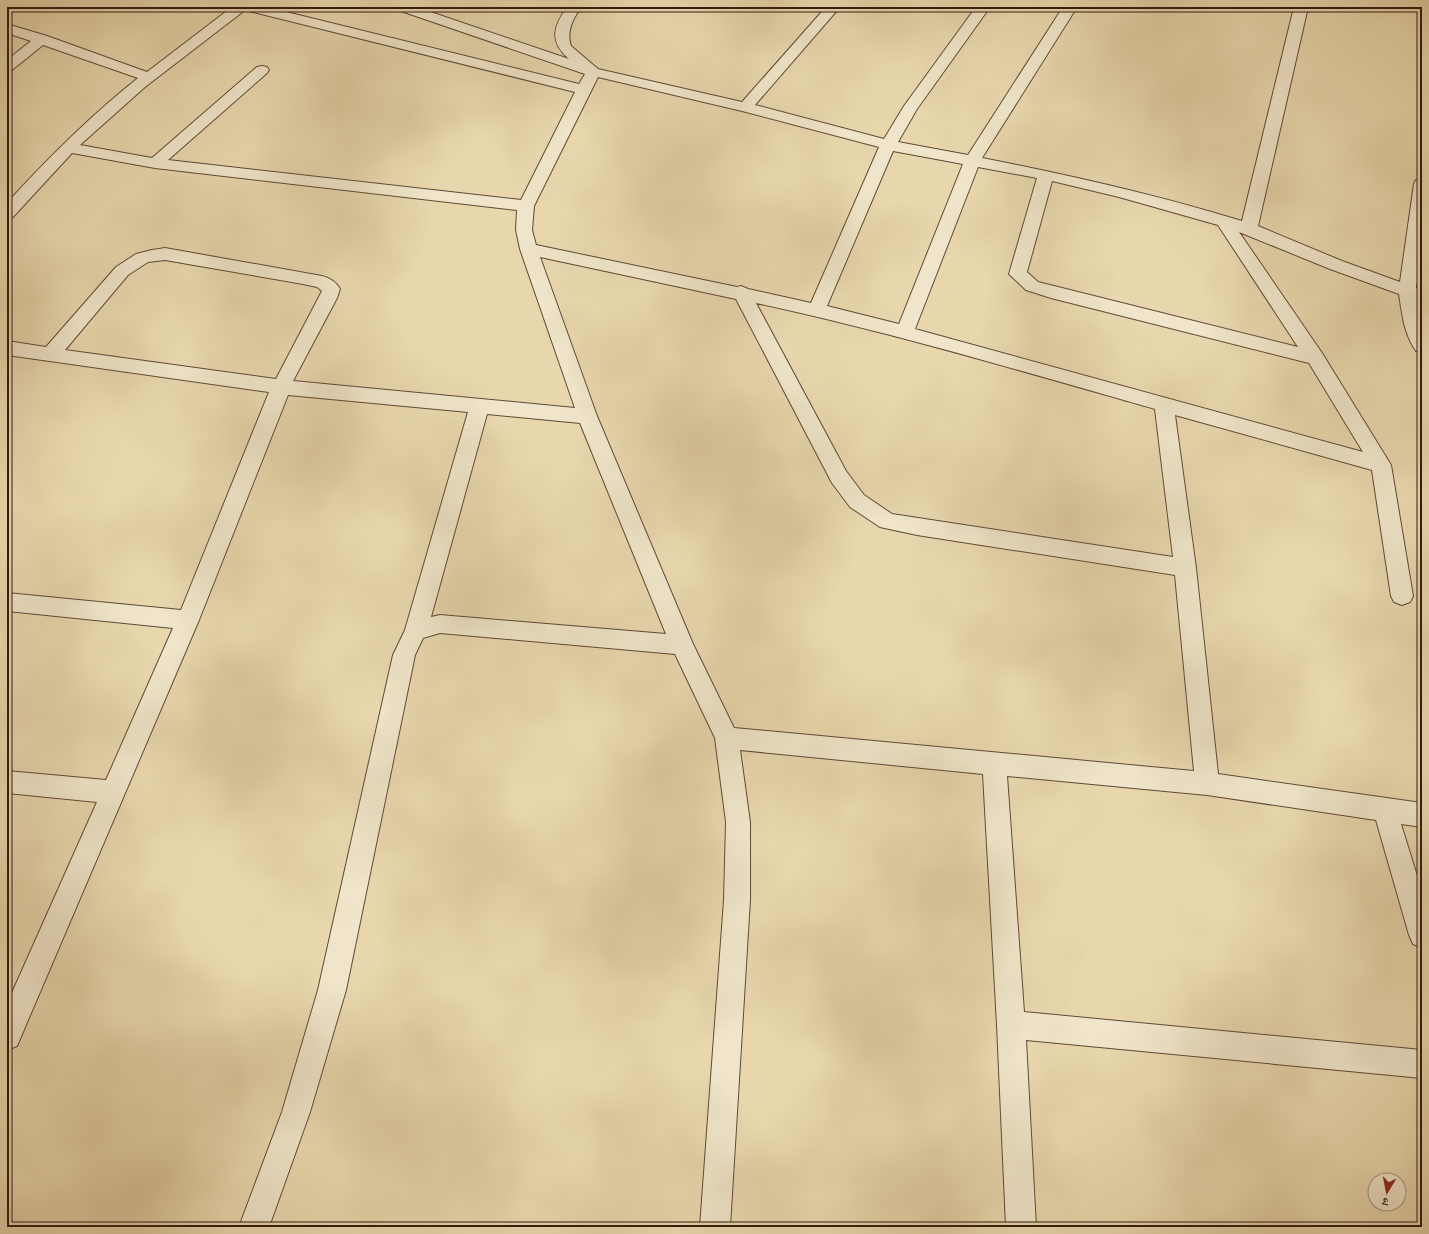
<svg xmlns="http://www.w3.org/2000/svg" width="1429" height="1234" font-family="'IM FELL French Canon','Noto Serif Devanagari',serif">
  <style>
    .lines { fill: none; stroke-linecap: round; stroke-linejoin: round }
    .minor-casing { stroke: #5f4a37; stroke-width: 2 }
    .minor { fill: #f0e5ca; fill-rule: evenodd }
  </style>
  <rect width="100%" height="100%" fill="#e8d7ad"/>
  <filter id="stains"><feTurbulence type="fractalNoise" baseFrequency=".005" numOctaves="4"/><feColorMatrix values="0 0 0 0 .2 0 0 0 0 .09 0 0 0 0 .02 0 0 0 .5 -.17"/></filter>
  <radialGradient id="worn" r=".72"><stop offset=".6" stop-color="#630" stop-opacity="0"/><stop offset="1" stop-color="#630" stop-opacity=".3"/></radialGradient>
  <g class="lines">
    <defs>
      <path id="minor" d="M 232,7 L 266,7 L 579,84 L 585,74 L 398,10 L 396,7 L 416,7 L 569,59 C 549,42 553,27 567,7 L 581,7 C 573,19 566,31 571,46 L 598,69 L 742,102 L 826,7 L 840,7 L 755,105 L 884,139 L 904,106 L 976,7 L 990,7 L 917,109 L 898,142 L 968,155 L 1063,7 L 1077,7 L 982,158 C 1070,175 1157,195 1242,221 L 1294,7 L 1308,7 L 1258,226 L 1342,261 L 1400,282 L 1414,184 L 1416,180 L 1422,179 L 1422,245 L 1416,288 L 1422,290 L 1422,302 L 1417,301 L 1422,323 L 1422,352 L 1416,351 C 1404,334 1402,314 1399,294 L 1330,269 L 1239,232 L 1322,353 L 1391,465 L 1413,596 L 1410,602 L 1402,605 L 1394,602 L 1391,596 L 1372,470 L 1175,415 L 1196,568 L 1218,774 L 1422,803 L 1422,827 L 1401,824 L 1422,892 L 1422,948 L 1413,944 L 1409,935 L 1376,820 L 1207,795 L 1007,776 L 1024,1012 L 1422,1050 L 1422,1078 L 1026,1040 L 1036,1227 L 1006,1227 L 997,1025 L 983,774 L 740,750 L 750,822 L 750,900 L 730,1227 L 700,1227 L 724,900 L 726,822 L 715,738 L 675,654 L 440,633 L 423,638 L 415,655 L 346,990 L 310,1112 L 269,1227 L 239,1227 L 282,1112 L 318,990 L 393,655 L 405,630 L 468,412 L 288,395 L 199,620 L 17,1046 L 7,1050 L 7,1004 L 97,802 L 7,793 L 7,771 L 106,780 L 173,628 L 7,611 L 7,593 L 181,610 L 269,392 L 7,355 L 7,341 L 46,347 L 116,267 L 136,254 L 152,250 L 165,248 L 322,276 C 330,278 336,282 340,289 L 337,298 L 293,381 L 575,408 L 520,249 L 516,230 L 517,210 L 155,168 L 72,153 L 13,217 L 7,218 L 7,203 C 48,158 90,116 138,78 L 43,45 L 12,70 L 7,71 L 7,60 L 31,41 L 7,33 L 7,24 L 47,36 L 147,72 ZM 245,10 L 575,92 L 521,200 L 168,160 L 267,73 L 269,70 L 267,67 L 262,66 L 257,67 L 152,158 L 80,145 L 145,87 ZM 598,77 L 742,111 L 879,147 L 811,303 L 748,289 L 741,286 L 737,287 L 536,245 L 532,230 L 534,206 ZM 893,151 L 963,164 L 899,324 L 827,306 ZM 978,167 L 1037,178 L 1009,274 L 1026,290 L 1051,298 L 1309,363 L 1363,452 L 915,329 ZM 1052,181 L 1119,197 L 1218,225 L 1298,347 L 1038,282 L 1027,272 ZM 540,257 L 736,299 L 832,483 L 850,507 L 880,527 L 917,535 L 1175,575 L 1194,771 L 734,728 L 693,644 L 597,416 ZM 165,260 L 303,284 L 317,287 L 322,291 L 276,379 L 65,350 L 128,275 L 148,262 ZM 756,303 C 890,332 1022,371 1155,409 L 1173,557 L 892,514 L 864,495 L 846,471 ZM 487,414 L 580,423 L 666,634 L 440,615 L 431,617 Z"/>
    </defs>
    <use href="#minor" class="minor-casing"/>
    <use href="#minor" class="minor"/>
  </g>
  <rect width="1429" height="1234" fill="none" stroke="#e8d7ad" stroke-width="24"/>
  <rect x="8" y="8" width="1413" height="1218" fill="none" stroke="#311b10" stroke-width="2"/>
  <rect x="12" y="12" width="1405" height="1210" fill="none" stroke="#311b10"/>
  <g transform="translate(1387 1192) rotate(190)"><circle r="19" fill="#f0e5ca" stroke="#a49480"/>
  <path d="M0-3L7 15L0 10L-7 15Z" fill="#8f2418"/>
  <text y="-6" font-size="11" font-weight="bold" text-anchor="middle" fill="#311b10">उ</text>
  </g>
  <rect width="100%" height="100%" filter="url(#stains)"/>
  <rect width="100%" height="100%" fill="url(#worn)"/>
</svg>
